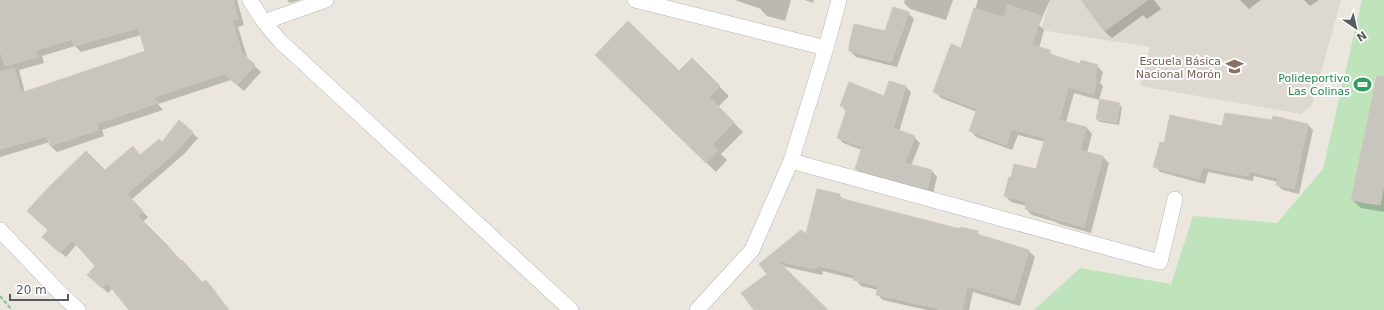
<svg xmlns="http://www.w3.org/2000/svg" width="1384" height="310" font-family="'DejaVu Sans',sans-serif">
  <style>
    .education { fill: #ddd9d0 }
    .green { fill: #bfe3bb }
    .shadow { fill: #0003; fill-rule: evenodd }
    .building { fill: #c8c4be; stroke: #d0c8be }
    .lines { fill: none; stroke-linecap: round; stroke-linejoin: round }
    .street-casing { stroke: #b2b6ba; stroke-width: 16 }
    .path { stroke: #96c69e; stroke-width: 2.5; stroke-dasharray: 4 2; stroke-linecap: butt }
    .street { stroke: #fff; stroke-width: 15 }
    .labels { text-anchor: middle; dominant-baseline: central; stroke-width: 4; stroke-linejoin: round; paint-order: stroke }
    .education-label { font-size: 11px; fill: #785e54; stroke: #fff; text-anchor: end }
    .leisure-label { font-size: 11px; fill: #27864d; stroke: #fff; text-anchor: end }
  </style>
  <rect width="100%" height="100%" fill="#ebe7df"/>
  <polygon class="education" points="1050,0 1341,0 1312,105 1301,114 1140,86 1150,47 1041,30"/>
  <polygon class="green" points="1362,0 1384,0 1384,310 1034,310 1080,268 1171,284 1193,216 1277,223 1323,169"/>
  <g class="shadow">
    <path d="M 0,0 L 237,0 L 244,25 L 238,27 L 248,60 L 261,72 L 244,91 L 231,80 L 158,104 L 163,110 L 102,130 L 104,136 L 57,152 L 51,146 L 50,142 L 0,157 ZM 141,35 L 146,52 L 25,93 L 19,70 L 44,63 L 42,56 L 75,46 L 81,52 Z"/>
    <polygon points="287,0 300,0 290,3"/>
    <polygon points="735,0 791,0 785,21 767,16 761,10 761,9"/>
    <polygon points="805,0 814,0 813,3"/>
    <polygon points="905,0 953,0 946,20 910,9 904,3"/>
    <polygon points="978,0 1050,0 1039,25 1044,30 1039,48 1049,51 1055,57 1080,65 1097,66 1103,72 1100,83 1103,86 1099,100 1074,93 1066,122 1086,127 1092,134 1087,153 1103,157 1109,163 1091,233 1059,224 1056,222 1032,215 1026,209 1027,206 1011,202 1005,196 1037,171 1045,142 1018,135 1012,150 976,137 970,130 977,112 941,98 935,92 962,50"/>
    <polygon points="1082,0 1154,0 1161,9 1147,19 1143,15 1112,38 1104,31"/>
    <polygon points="1240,0 1261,0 1249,9"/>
    <polygon points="1304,0 1319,0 1310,6"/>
    <polygon points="908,13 914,19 897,67 856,57 850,51 885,32"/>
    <polygon points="596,55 679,72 692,59 729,96 718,107 743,132 721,154 727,160 716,172"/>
    <polygon points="906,87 911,92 899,132 914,137 920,143 911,166 932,171 937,177 933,194 861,174 856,169 862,150 843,143 838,137 846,111 841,105 885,97"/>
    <polygon points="1384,87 1384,212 1361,208 1352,200"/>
    <polygon points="1119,104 1122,107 1119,125 1100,122 1097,119"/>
    <polygon points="179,121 198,138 184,154 131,200 148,217 143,222 203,284 206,281 211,286 229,310 131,310 113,288 108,293 94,280 96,266 77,244 66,257 49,242 105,172 140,156 162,143"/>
    <polygon points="1308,125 1313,130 1299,194 1283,190 1277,185 1278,182 1254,176 1253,181 1208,172 1205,184 1160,172 1155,166 1165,144 1223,127"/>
    <polygon points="839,195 844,200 961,230 977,232 982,237 1029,251 1035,257 1020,306 973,292 969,310 927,310 883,300 877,294 878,290 861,286 855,279 823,271 822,275 782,266 827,310 757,310 769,274 761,264 807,236"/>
  </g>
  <g class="building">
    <polygon points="0,0 233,0 238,19 232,21 242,53 255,65 237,85 224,74 152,98 158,103 96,124 98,130 50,146 47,136 0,149 0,72 14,68 21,93 145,51 138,28 74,46 72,39 36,50 38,57 5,66 0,50"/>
    <polygon points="1081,0 1148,0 1104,31"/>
    <polygon points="1008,5 1041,16 1032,45 1050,50 1050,54 1080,64 1081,60 1098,65 1094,78 1097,79 1093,94 1068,87 1059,120 1086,127 1080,150 1103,156 1084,227 1051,218 1052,217 1025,209 1027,202 1004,196 1009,177 1011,177 1014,164 1036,169 1045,138 1012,129 1006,145 969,131 977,109 933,92 951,44 961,48 974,8 1004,18"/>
    <polygon points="893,7 909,12 891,62 849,51 849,45 854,24 885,31"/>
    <polygon points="628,21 679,71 692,58 720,86 709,97 734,122 712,144 718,150 706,163 595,55"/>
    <polygon points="1377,76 1384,76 1384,185 1380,205 1351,200"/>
    <polygon points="889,81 906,86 893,128 915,136 905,163 932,170 927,189 855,169 862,147 837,138 847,108 840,106 849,82 884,96"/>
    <polygon points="1100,99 1120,103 1116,123 1096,119"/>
    <polygon points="1225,113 1272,120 1273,116 1308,124 1294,189 1276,185 1278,178 1249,171 1248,176 1203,167 1199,179 1153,167 1160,142 1164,143 1170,115 1222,126"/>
    <polygon points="179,120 193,132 179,149 127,194 143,211 138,216 166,244 181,261 182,260 202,282 206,280 229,310 129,310 107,283 102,288 87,275 95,266 72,240 60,253 42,237 48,230 27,211 49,187 86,151 105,170 133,146 140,155 159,139 162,142"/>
    <polygon points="817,189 840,194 839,198 960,229 960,227 978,231 977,234 1029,250 1014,300 967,286 962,310 938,310 938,308 876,295 878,286 853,280 855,275 817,265 816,269 778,261 828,310 754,310 741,293 767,274 759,264 801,230 806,234"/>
  </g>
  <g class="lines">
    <defs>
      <g id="street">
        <polyline points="250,0 264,22 280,41 571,310"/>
        <polyline points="635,0 826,48"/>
        <polyline points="264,22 326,0"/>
        <polyline points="791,161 1160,262 1175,199"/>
        <polyline points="0,230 57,290 78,310"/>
        <polyline points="697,310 752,250 791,161 826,48 839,0"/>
      </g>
    </defs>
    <use href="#street" class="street-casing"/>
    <polyline class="path" points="0,296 12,310"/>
    <use href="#street" class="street"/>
  </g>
  <defs>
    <symbol id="school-bare" viewBox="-9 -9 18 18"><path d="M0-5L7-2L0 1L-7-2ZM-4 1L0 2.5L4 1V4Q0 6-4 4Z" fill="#8d6e63" stroke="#fff" stroke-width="2.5" paint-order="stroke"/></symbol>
    <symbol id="stadium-bare" viewBox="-9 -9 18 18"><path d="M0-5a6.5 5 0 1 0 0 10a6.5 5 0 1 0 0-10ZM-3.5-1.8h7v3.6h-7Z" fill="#2e9e5b" stroke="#fff" stroke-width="2.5" paint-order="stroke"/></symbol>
  </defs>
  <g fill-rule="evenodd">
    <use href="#school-bare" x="1222" y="54" width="25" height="25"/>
    <use href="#stadium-bare" x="1350" y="72" width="25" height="25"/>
  </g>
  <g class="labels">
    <g class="education-label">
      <text x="1221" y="61">Escuela Básica<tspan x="1221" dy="13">Nacional Morón</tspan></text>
    </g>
    <g class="leisure-label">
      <text x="1350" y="78">Polideportivo<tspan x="1350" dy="13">Las Colinas</tspan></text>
    </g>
  </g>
  <g transform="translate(1356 28) rotate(146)" stroke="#ffffff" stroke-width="3" paint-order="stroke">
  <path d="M0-3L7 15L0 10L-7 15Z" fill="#585c60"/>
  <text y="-6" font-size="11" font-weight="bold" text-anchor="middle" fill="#585c60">N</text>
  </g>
  <path d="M10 294v6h58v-6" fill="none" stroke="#585c60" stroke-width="2"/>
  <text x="16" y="294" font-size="12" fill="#585c60" stroke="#ffffff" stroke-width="3" paint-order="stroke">20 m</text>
</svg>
